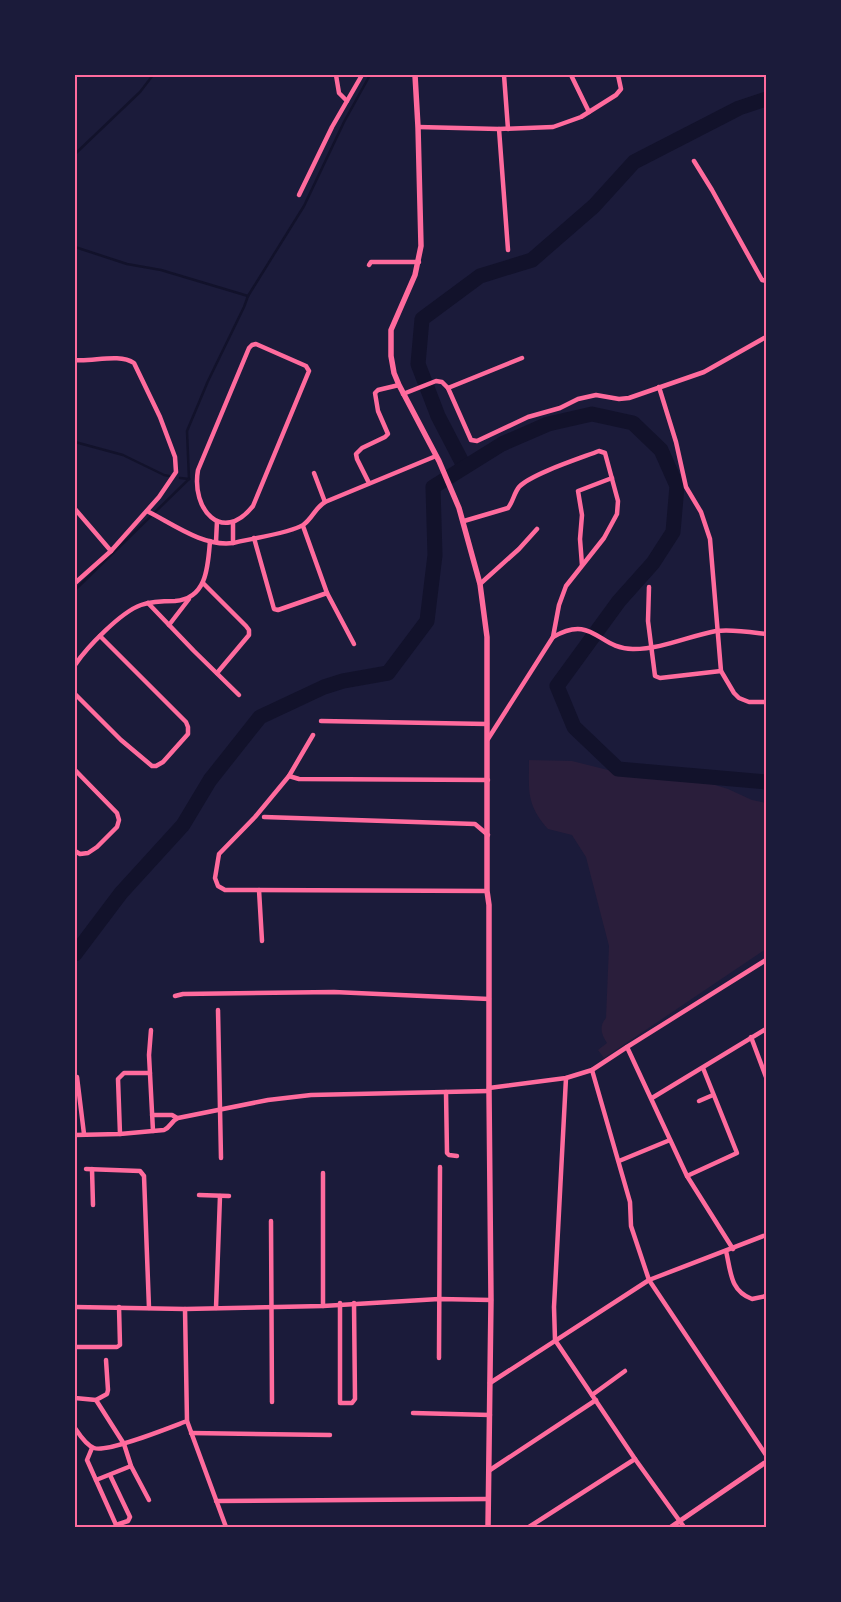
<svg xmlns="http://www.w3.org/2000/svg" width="841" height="1602" font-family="'Noto Sans',sans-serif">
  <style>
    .green { fill: #2a1e3b }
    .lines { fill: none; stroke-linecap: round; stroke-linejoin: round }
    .stream { stroke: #12122b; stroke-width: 2.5 }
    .river { stroke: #12122b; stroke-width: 15 }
    .minor { stroke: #ff6b9d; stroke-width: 4.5 }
    .tertiary { stroke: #ff6b9d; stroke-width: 5 }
    .secondary { stroke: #ff6b9d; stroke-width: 5.5 }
    .neatline { fill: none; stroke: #ff6b9d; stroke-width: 2 }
  </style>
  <rect width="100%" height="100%" fill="#1b1b3a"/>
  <path class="green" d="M 529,760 L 572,761 L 620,773 L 712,784 L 728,789 L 752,800 L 766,803 L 766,949 L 604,1058 L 598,1050 L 607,1043 C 601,1034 599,1026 606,1018 L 609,946 L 586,857 L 572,835 L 548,829 C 526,804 529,791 529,760 Z"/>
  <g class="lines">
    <g class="stream">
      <polyline points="75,154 140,92 153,75"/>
      <polyline points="75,247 127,264 161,270 248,296"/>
      <polyline points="75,442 123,455 164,475 169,476"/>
      <polyline points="180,478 189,479"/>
      <polyline points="189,479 187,431 208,381 244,307 248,296 304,206 344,122 370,75"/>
      <polyline points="75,590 189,479"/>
    </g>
    <g class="river">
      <polyline points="464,466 438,416 418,364 422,319 480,276 532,260 594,206 634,162 739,108 766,99"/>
      <polyline points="75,954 121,893 183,825 210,780 260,717 324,687 343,681 388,673 427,621 435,555 433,487 502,444 548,424 592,414 633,423 661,450 677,486 673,532 653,563 619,601 557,686 574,727 618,769 766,782"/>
    </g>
    <g class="minor">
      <polyline points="336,75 339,93 347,101"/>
      <polyline points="504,75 508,129"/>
      <polyline points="571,75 589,112"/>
      <polyline points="418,127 499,129 553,127 581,117 616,95 621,89 618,75"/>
      <polyline points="499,129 508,250"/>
      <polyline points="694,161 712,190 762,280 766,281"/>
      <polyline points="299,195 332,127 362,75"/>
      <polyline points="369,265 371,262 419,262"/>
      <path d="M 256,344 L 306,366 L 309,371 L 253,506 C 222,545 191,509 198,470 L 249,348 L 252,345 Z"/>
      <path d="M 75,360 C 93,362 119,353 134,363 L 160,417 L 175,457 L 176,472 L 159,497 L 111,551 L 75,583"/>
      <polyline points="659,387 676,442 686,487 701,512 710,539 721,671 734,693 739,698 749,702 766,702"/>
      <polyline points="448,388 522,358"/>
      <polyline points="403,394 436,381 442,382 448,388 471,440 477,441 528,417 560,408 578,399 596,395 619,399 629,398 704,372 766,337"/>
      <polyline points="314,473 325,502"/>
      <polyline points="369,483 357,459 356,454 362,448 385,437 388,434 378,411 375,393 378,390 399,385"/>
      <polyline points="75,509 111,551"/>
      <path d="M 147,511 C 173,524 203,547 233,543 C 249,539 291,533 303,525 C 312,519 315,508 325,502 L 436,456"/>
      <path d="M 464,521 L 508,508 C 513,502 514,493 519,487 C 531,474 581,458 599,451 L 605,453 L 618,501 L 617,514 L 604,538 L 566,586 L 559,605 L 553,637"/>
      <polyline points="233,522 233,543"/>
      <polyline points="303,526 327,593 354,644"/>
      <polyline points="254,538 274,609 278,610 327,593"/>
      <polyline points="216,542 217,521"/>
      <polyline points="582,565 580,539 582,515 578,491 612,478"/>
      <polyline points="203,583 246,626 249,630 249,635 217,673"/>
      <polyline points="480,584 519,549 537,529"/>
      <polyline points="649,587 648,621 655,676 660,678 721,671"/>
      <polyline points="148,603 194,651 239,695"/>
      <polyline points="169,625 189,599"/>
      <path d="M 75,665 C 87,647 121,612 141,605 C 152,601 164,601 175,601 C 207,599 208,566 210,541"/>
      <polyline points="75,694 121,740 152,766 156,766 163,762 188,734 188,727 186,722 100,636"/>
      <polyline points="321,721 487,724"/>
      <path d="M 488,739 L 553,637 C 594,613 598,650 634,649 C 662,649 689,636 716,631 C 732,629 750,632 766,634"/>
      <polyline points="75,770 117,813 119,820 117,827 97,847 88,853 80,854 75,851"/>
      <polyline points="289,776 313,735"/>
      <polyline points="264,817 475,824 488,835"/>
      <polyline points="259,890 262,941"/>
      <polyline points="487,891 225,890 218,886 215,878 219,854 255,817 289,776 299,779 488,780"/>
      <polyline points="175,996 183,994 334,992 489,999"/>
      <polyline points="218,1010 221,1158"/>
      <polyline points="151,1030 149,1055 153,1131"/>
      <polyline points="751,1037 766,1077"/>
      <polyline points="627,1047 687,1176 733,1249"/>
      <polyline points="592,1070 630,1202 631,1226 649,1280 766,1455"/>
      <polyline points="77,1077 84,1134"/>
      <polyline points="566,1078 554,1307 555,1340 635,1459 684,1527"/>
      <polyline points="489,1088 566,1078 592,1070 627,1047 766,960"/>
      <polyline points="446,1092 447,1153 449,1155 457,1156"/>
      <polyline points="652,1098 766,1029"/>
      <polyline points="699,1101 713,1095"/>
      <polyline points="152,1115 172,1115 177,1118"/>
      <polyline points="120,1134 118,1079 124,1073 150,1073"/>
      <path d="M 75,1135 L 120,1134 L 164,1130 C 171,1127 171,1121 178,1118 L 268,1100 L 311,1095 L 489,1091"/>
      <polyline points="619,1161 670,1140"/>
      <polyline points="86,1169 140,1171 144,1176 149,1308"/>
      <polyline points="92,1169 93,1205"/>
      <polyline points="323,1173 323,1306"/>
      <polyline points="687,1176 737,1153 703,1068"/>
      <polyline points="199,1195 229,1196"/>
      <polyline points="271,1221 272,1402"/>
      <path d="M 726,1251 C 731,1272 730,1291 752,1299 L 766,1296"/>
      <polyline points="340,1303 340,1403 352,1403 355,1399 354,1303"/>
      <polyline points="75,1307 185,1309 323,1306 439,1299 491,1300"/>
      <polyline points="216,1308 220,1196"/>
      <polyline points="185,1309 187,1421 226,1527"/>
      <polyline points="75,1347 117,1347 120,1345 119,1307"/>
      <polyline points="439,1358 440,1167"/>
      <polyline points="490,1383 649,1280 766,1235"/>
      <polyline points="592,1395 625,1371"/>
      <polyline points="75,1398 96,1400 107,1394 108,1390 106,1360"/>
      <polyline points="96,1400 124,1444 131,1466 149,1500"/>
      <polyline points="413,1413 490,1415"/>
      <path d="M 75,1428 C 79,1434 86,1445 94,1448 C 107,1453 171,1427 187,1421"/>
      <polyline points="191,1433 330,1435"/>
      <polyline points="92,1448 87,1460 117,1527"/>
      <polyline points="490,1470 596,1400"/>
      <polyline points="110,1475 130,1517 128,1521 116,1525"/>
      <polyline points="96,1480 131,1466"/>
      <polyline points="216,1501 488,1499"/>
      <polyline points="529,1527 635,1459"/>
    </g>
    <polyline class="tertiary" points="671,1527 766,1462"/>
    <polyline class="secondary" points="415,75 418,127 421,246 415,275 391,330 391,356 394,373 399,385 439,461 459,508 480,584 487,637 487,891 489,905 489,1091 491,1300 488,1527"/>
  </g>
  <rect width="841" height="1602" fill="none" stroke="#1b1b3a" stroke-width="152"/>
  <rect x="76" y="76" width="689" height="1450" class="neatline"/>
</svg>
